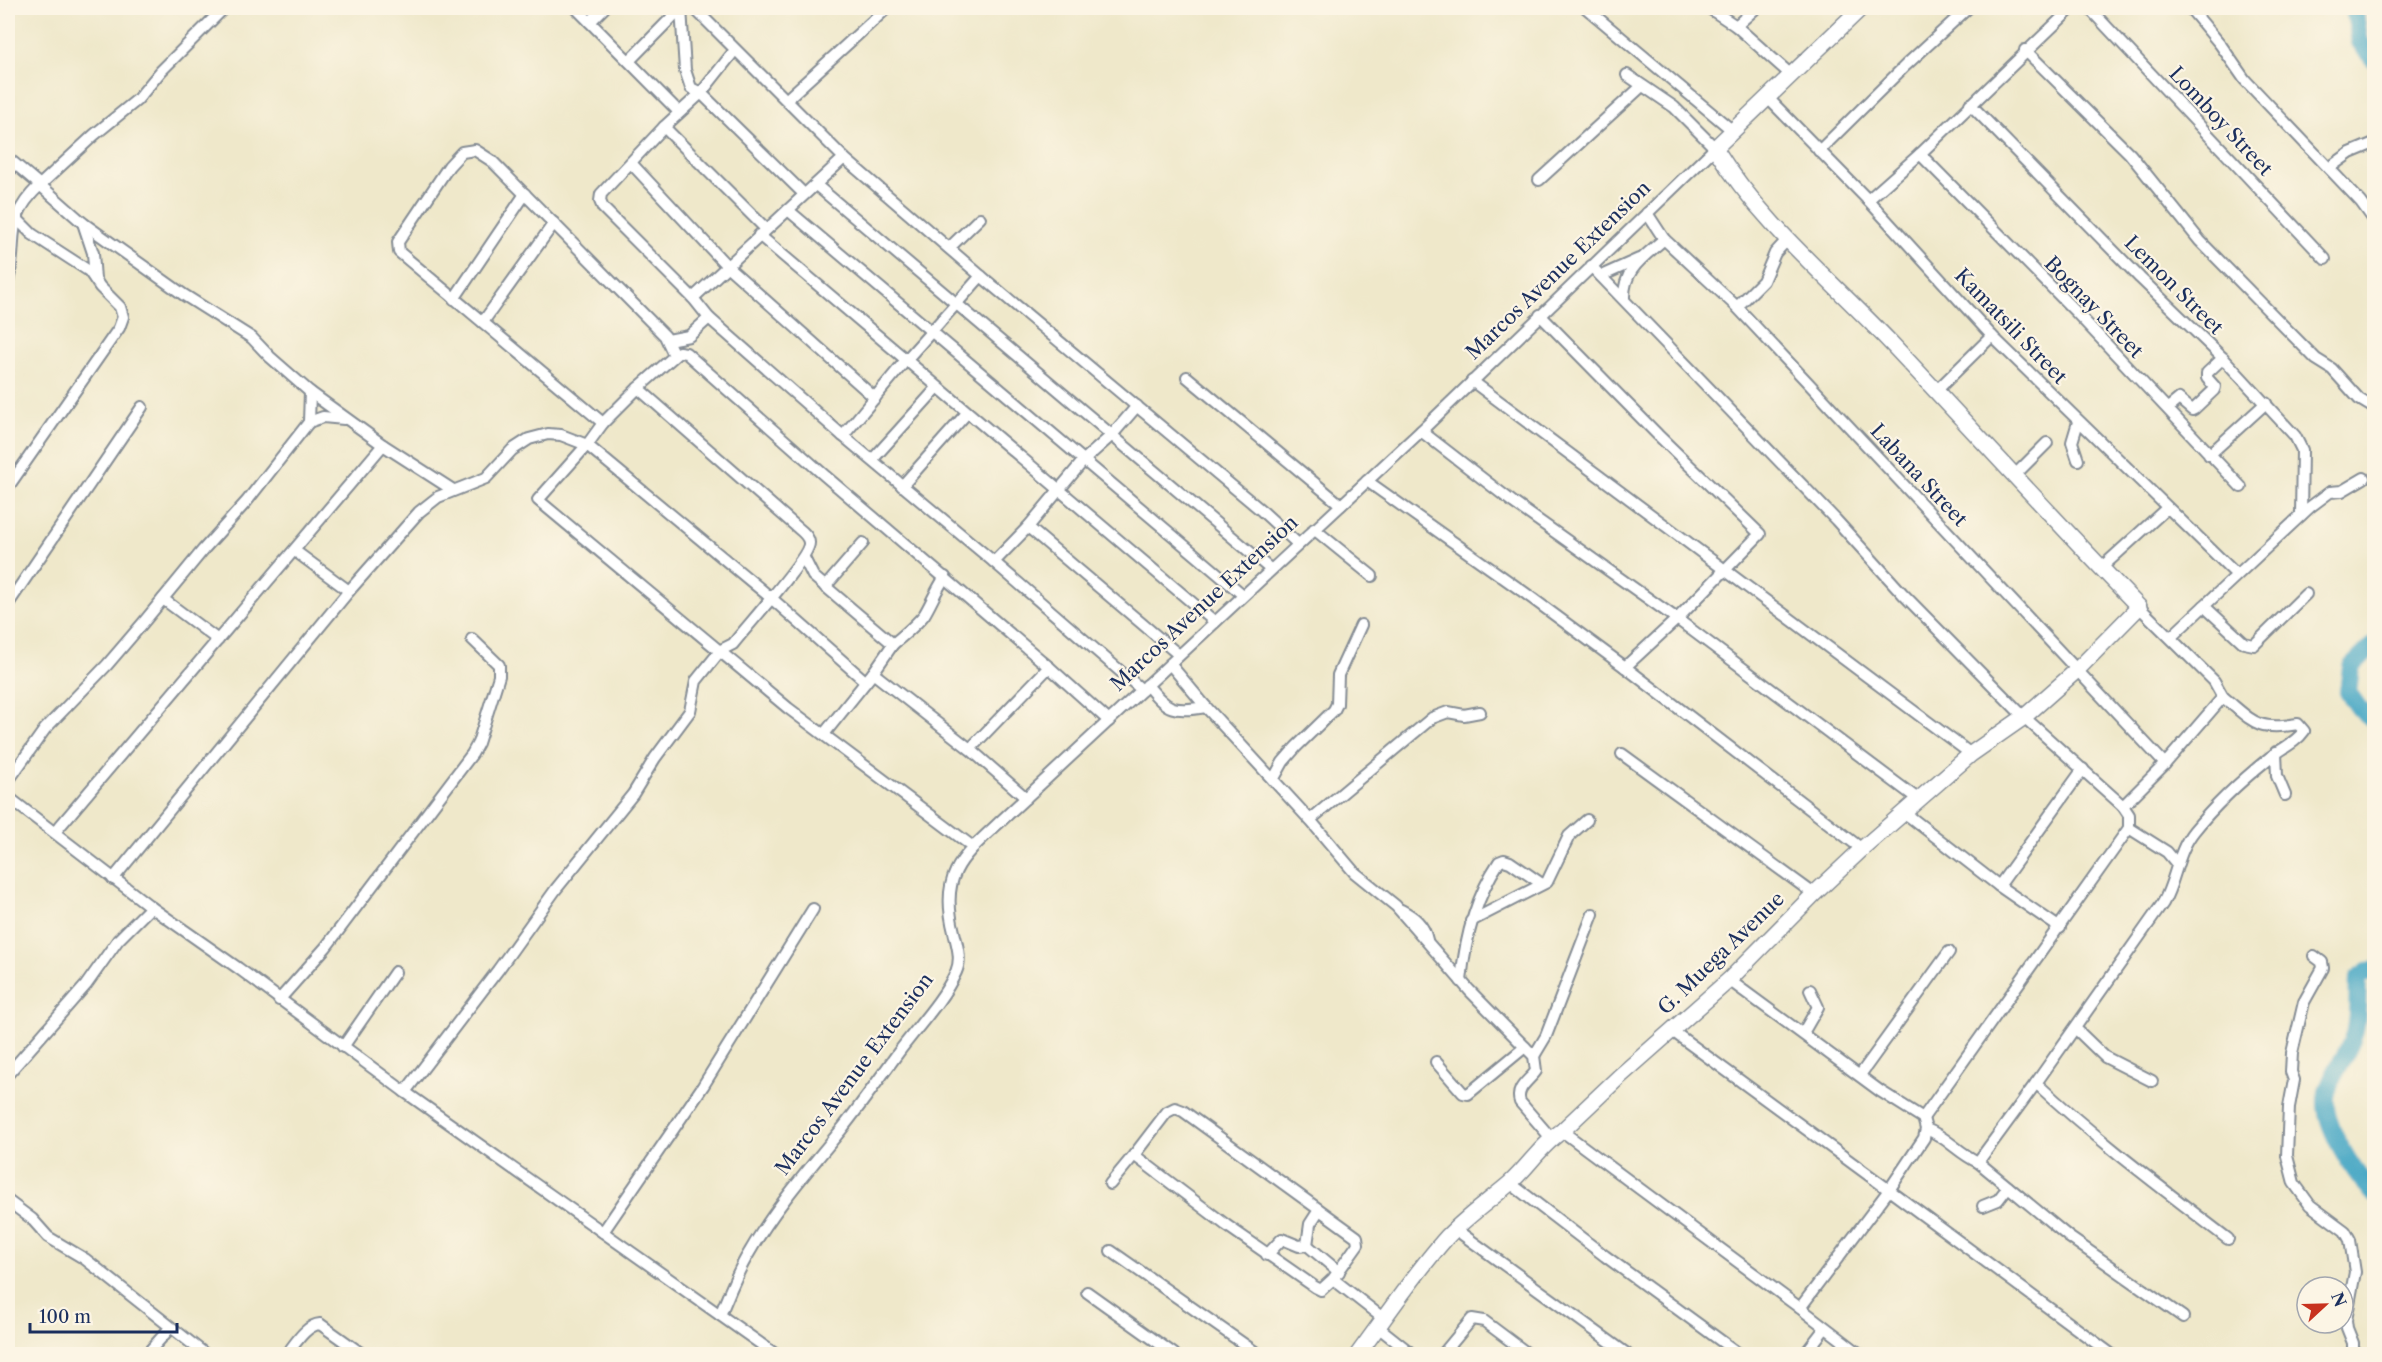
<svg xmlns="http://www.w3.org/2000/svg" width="2382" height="1362" font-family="'Libre Caslon Text',serif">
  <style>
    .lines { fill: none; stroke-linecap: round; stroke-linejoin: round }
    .river { stroke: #46a7c5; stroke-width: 18 }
    .street-casing { stroke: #858c94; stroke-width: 14 }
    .secondary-casing { stroke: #858c94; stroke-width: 18 }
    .street { stroke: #fff; stroke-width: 10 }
    .secondary { stroke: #fff; stroke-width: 15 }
    .labels { text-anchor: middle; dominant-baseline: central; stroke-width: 4.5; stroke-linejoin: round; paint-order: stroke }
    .street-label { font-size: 20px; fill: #1b2f5e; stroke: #fcf5e5 }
  </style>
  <rect width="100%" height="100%" fill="#fcf5e5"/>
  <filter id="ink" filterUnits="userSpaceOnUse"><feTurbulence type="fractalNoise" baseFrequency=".0167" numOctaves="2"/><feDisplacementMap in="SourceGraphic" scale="12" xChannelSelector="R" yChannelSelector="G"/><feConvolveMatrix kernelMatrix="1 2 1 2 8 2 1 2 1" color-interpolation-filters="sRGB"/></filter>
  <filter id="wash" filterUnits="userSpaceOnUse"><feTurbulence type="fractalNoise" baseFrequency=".008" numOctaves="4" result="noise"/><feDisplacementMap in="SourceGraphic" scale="24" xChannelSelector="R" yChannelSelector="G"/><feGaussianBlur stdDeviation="1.35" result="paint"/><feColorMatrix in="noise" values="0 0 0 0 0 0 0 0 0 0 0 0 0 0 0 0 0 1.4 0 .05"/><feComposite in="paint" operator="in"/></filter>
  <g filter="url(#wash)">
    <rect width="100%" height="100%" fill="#efe8ca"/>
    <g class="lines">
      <g class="river">
        <polyline points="2354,8 2360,42 2374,60"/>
        <polyline points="2374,644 2351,667 2348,692 2359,708 2374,720"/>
        <path d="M 2374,970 L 2368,971 L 2358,978 C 2357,996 2359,1016 2354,1034 C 2348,1055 2333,1071 2327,1092 C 2319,1122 2355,1173 2374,1195"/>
      </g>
    </g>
  </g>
  <g filter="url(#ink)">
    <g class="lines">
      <defs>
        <g id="street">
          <polyline points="576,8 679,112"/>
          <polyline points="681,8 685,70 691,88 701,93 804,194"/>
          <polyline points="694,8 844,158 981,276 1262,511 1298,544"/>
          <polyline points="1586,8 1733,131"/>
          <polyline points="1709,8 1736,26 1790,74"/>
          <polyline points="2089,8 2325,259"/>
          <polyline points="2190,8 2220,44 2245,80 2361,202 2374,220"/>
          <polyline points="590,22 604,8"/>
          <polyline points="1736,26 1756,8"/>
          <polyline points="735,50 701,93 664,127 601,194 600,201 603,208 693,298 709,318 843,436 994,562 1142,690"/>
          <polyline points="2025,50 2130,154 2200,241 2316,359 2332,369 2359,399 2374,408"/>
          <polyline points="629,61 681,8"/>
          <polyline points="1767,97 1868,200 1992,336 2236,574"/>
          <polyline points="787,99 887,8"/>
          <polyline points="1970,104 2140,278 2223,358 2295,436 2302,450 2301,515"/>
          <polyline points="664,127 766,229"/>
          <polyline points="1819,151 1906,65 1968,8"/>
          <polyline points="1920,154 2075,311 2241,487"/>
          <polyline points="8,158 40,185 94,135 137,100 161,71 224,8"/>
          <polyline points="631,163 727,266 875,398"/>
          <polyline points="2329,168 2350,153 2374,143"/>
          <polyline points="1539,180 1642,86"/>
          <polyline points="816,185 1270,569"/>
          <polyline points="1868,200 1920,154 2072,8"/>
          <polyline points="788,210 1243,595"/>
          <polyline points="8,213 15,217 32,234 89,271 100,287 120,307 123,317 119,328 8,487"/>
          <polyline points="1647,213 1664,239 1737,307 2165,764"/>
          <polyline points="83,223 93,253 95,279"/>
          <polyline points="759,235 1215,622"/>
          <polyline points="949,248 980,218"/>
          <polyline points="1591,266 1836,520 1903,594 2024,717 2123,806"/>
          <polyline points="1601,276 1639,259"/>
          <path d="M 8,281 C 19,239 2,221 40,185 L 83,223 L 184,295 L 252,338 L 270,357 L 310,392 L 383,445 L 453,490"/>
          <polyline points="693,298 844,158"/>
          <polyline points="454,299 525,194"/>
          <path d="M 1624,299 C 1623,269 1643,258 1664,239"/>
          <polyline points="1737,307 1763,281 1775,253 1787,240"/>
          <polyline points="1540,315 1658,435 1760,534 1677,619 1625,667"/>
          <polyline points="483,322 554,223"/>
          <polyline points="668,340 689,336 709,318"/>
          <polyline points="1187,377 1341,505"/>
          <polyline points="1472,381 1971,754"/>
          <polyline points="1935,392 1992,336"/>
          <polyline points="2168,408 2179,399 2192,410 2194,409 2214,390 2215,387 2207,378 2207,373 2223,358"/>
          <polyline points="309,422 323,417 344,419"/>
          <polyline points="603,423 399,252 398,242 449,166 462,152 475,150 492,161 665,336 674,355"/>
          <polyline points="1421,431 1514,503 1677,619 1919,800"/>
          <polyline points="843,436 906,360 981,276"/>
          <polyline points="2209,455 2266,403"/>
          <polyline points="873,459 937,388"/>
          <polyline points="2078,460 2072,442 2078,422"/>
          <polyline points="2014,476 2047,443"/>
          <polyline points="1367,481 1525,593 1625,667 1862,849"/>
          <polyline points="902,486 967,413"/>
          <polyline points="1028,527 1179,655"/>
          <polyline points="1314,529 1372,576"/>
          <polyline points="295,551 349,591"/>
          <polyline points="804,558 813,576 893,644 873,673"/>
          <polyline points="994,562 1028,527 1084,460 1112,435 1137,406"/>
          <polyline points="2101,568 2167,508"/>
          <polyline points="825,587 863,543"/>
          <polyline points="163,599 218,640"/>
          <polyline points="8,604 142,407"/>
          <polyline points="2204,606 2310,507 2330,492 2342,491 2364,478"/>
          <polyline points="2171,637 2204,606 2244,643 2254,645 2306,594"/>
          <path d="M 893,644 C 904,635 915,626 924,615 C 931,604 936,590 945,577"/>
          <polyline points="1170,664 1206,707 1310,820 1354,872 1396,906 1469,990 1525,1047"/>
          <path d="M 1147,685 C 1168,711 1173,712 1206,707"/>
          <path d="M 2223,697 C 2254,722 2256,731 2298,724 L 2304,731 C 2296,743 2279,750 2268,759 C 2242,780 2215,805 2194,831 C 2177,852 2176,880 2163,903 L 2036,1083 C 2096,1139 2163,1189 2228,1239"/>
          <polyline points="824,734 873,673 970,749 1026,798"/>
          <polyline points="970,749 1049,667"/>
          <polyline points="2276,752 2277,776 2285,795"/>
          <polyline points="1622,754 1814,894"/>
          <polyline points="1273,780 1283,762 1296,747 1334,710 1337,704 1338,675 1361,625"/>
          <polyline points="8,781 45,729 107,665 143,623 203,550 247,501 309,422 310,392"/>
          <polyline points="8,797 151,907 238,968 405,1092 775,1354"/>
          <polyline points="1905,813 1999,886 2060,928"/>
          <polyline points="1310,820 1432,718 1448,712 1464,715 1480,712"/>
          <polyline points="2129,828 2167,852 2177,864"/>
          <polyline points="55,832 383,445"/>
          <polyline points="973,847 788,708 538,500 587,445 603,423 638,388 679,352 686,353 824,475 1049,667 1109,721"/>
          <polyline points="113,879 349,591 419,512 438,497 486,478 512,450 529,439 548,434 561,435 587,445 770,597 865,681"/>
          <polyline points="1999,886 2083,769"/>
          <path d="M 1401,910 C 1414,917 1424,924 1427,940"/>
          <polyline points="1471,921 1547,882 1569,836 1587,820"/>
          <polyline points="2314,956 2322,962 2323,968 2304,1002 2292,1053 2291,1072 2294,1080 2289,1107 2287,1156 2294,1183 2310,1205 2345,1231 2350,1240 2355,1272 2346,1320 2347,1328 2353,1343 2353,1354"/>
          <path d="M 1461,981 C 1465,939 1475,898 1499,862 L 1504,860 L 1510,862 L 1542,884"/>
          <polyline points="279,1000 326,947 472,754 478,743 499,676 499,665 472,639"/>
          <polyline points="2076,1029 2105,1057 2152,1081"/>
          <polyline points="1671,1030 1889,1190 1924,1138 1926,1129 1923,1118 1880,1091 1729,980"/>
          <polyline points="1803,1033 1818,1007 1810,990"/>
          <polyline points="343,1047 395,972"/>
          <polyline points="1534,1056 1546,1036 1593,914"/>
          <path d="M 1436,1062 L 1463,1093 L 1468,1094 L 1525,1047 L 1534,1056 L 1536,1071 C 1529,1081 1515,1088 1520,1102 L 1551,1138"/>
          <polyline points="8,1074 86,985 118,940 151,907"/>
          <polyline points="1860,1075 1949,952"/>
          <path d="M 405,1092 L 498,970 L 556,889 L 633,794 L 655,758 L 690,711 L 696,681 L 721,650 L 733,644 C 745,628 810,557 809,543 C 809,537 803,532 798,528 L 638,388"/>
          <polyline points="1923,1118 2129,828 2129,815 2123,806 2165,764 2223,697 2214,681 2139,607"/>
          <path d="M 1926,1129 C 1946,1136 1958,1153 1978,1162 L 2036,1083"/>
          <polyline points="1562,1131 1800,1308 1889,1190 2111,1354"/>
          <polyline points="1978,1162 2069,1237 2183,1317"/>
          <polyline points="1510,1183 1605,1256 1739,1354"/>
          <polyline points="1110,1184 1134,1155"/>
          <polyline points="8,1201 32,1219 48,1237 85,1259 205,1354"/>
          <polyline points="1983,1206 1998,1200 2008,1187"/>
          <polyline points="1455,1229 1627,1354"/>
          <polyline points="603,1232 703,1086 813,909"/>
          <polyline points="1307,1245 1339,1272"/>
          <polyline points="1111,1251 1258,1354"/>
          <polyline points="1267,1255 1282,1239 1299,1246 1307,1245 1310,1224 1319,1210"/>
          <polyline points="1333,1279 1358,1244 1357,1237 1183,1111 1175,1108 1167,1112 1134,1155 1226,1225 1315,1287 1321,1290 1333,1279 1384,1319"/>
          <polyline points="1087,1292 1174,1354"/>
          <polyline points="1800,1308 1860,1354"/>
          <path d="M 720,1315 C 729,1294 737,1272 749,1253 C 774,1209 809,1169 841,1130 C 861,1105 879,1079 898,1053 C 917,1027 942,1002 956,972 C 962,959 957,945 954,932 C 939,874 962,857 1002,820 L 1421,431 L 1715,148 L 1674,107 L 1627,75"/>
          <polyline points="1378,1327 1412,1354"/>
          <polyline points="147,1354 170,1328"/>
          <path d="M 287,1354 C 295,1344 306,1325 320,1324 L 362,1354"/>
          <polyline points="1443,1354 1472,1319 1484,1321 1528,1354"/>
          <polyline points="1805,1354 1825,1328"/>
        </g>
        <path id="secondary" d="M 1358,1354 C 1387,1315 1414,1274 1447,1237 C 1466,1217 1489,1201 1510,1183 C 1528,1167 1541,1145 1562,1131 L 1619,1077 L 1729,980 L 1814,894 L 1862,849 L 1971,754 L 2024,717 L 2076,671 L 2139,607 C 2055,521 1974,431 1891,343 C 1831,280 1761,223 1715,148 L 1861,8"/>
      </defs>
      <use href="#street" class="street-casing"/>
      <use href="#secondary" class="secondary-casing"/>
      <use href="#street" class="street"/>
      <use href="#secondary" class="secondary"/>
    </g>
  </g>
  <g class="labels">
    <g class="street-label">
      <text transform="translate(2221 121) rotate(47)">Lomboy Street</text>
      <text transform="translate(1558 270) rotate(-44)">Marcos Avenue Extension</text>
      <text transform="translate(2174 285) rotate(45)">Lemon Street</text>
      <text transform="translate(2094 307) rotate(46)">Bognay Street</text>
      <text transform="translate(2011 326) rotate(46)">Kamatsili Street</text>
      <text transform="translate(1919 475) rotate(47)">Labana Street</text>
      <text transform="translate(1204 603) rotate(-43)">Marcos Avenue Extension</text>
      <text transform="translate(1721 953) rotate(-44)">G. Muega Avenue</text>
      <text transform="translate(854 1074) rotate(-53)">Marcos Avenue Extension</text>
    </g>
  </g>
  <rect width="2382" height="1362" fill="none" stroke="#fcf5e5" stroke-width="30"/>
  <g transform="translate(2325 1305) rotate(68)"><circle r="28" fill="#fcf5e5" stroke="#a2a6af" stroke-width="1.5"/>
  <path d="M0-4.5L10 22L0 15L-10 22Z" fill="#c8321e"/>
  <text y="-9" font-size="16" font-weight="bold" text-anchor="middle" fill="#1b2f5e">N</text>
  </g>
  <path d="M30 1323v9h147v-9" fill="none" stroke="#1b2f5e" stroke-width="3"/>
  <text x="39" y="1323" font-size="18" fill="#1b2f5e" stroke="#fcf5e5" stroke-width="4.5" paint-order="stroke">100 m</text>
</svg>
